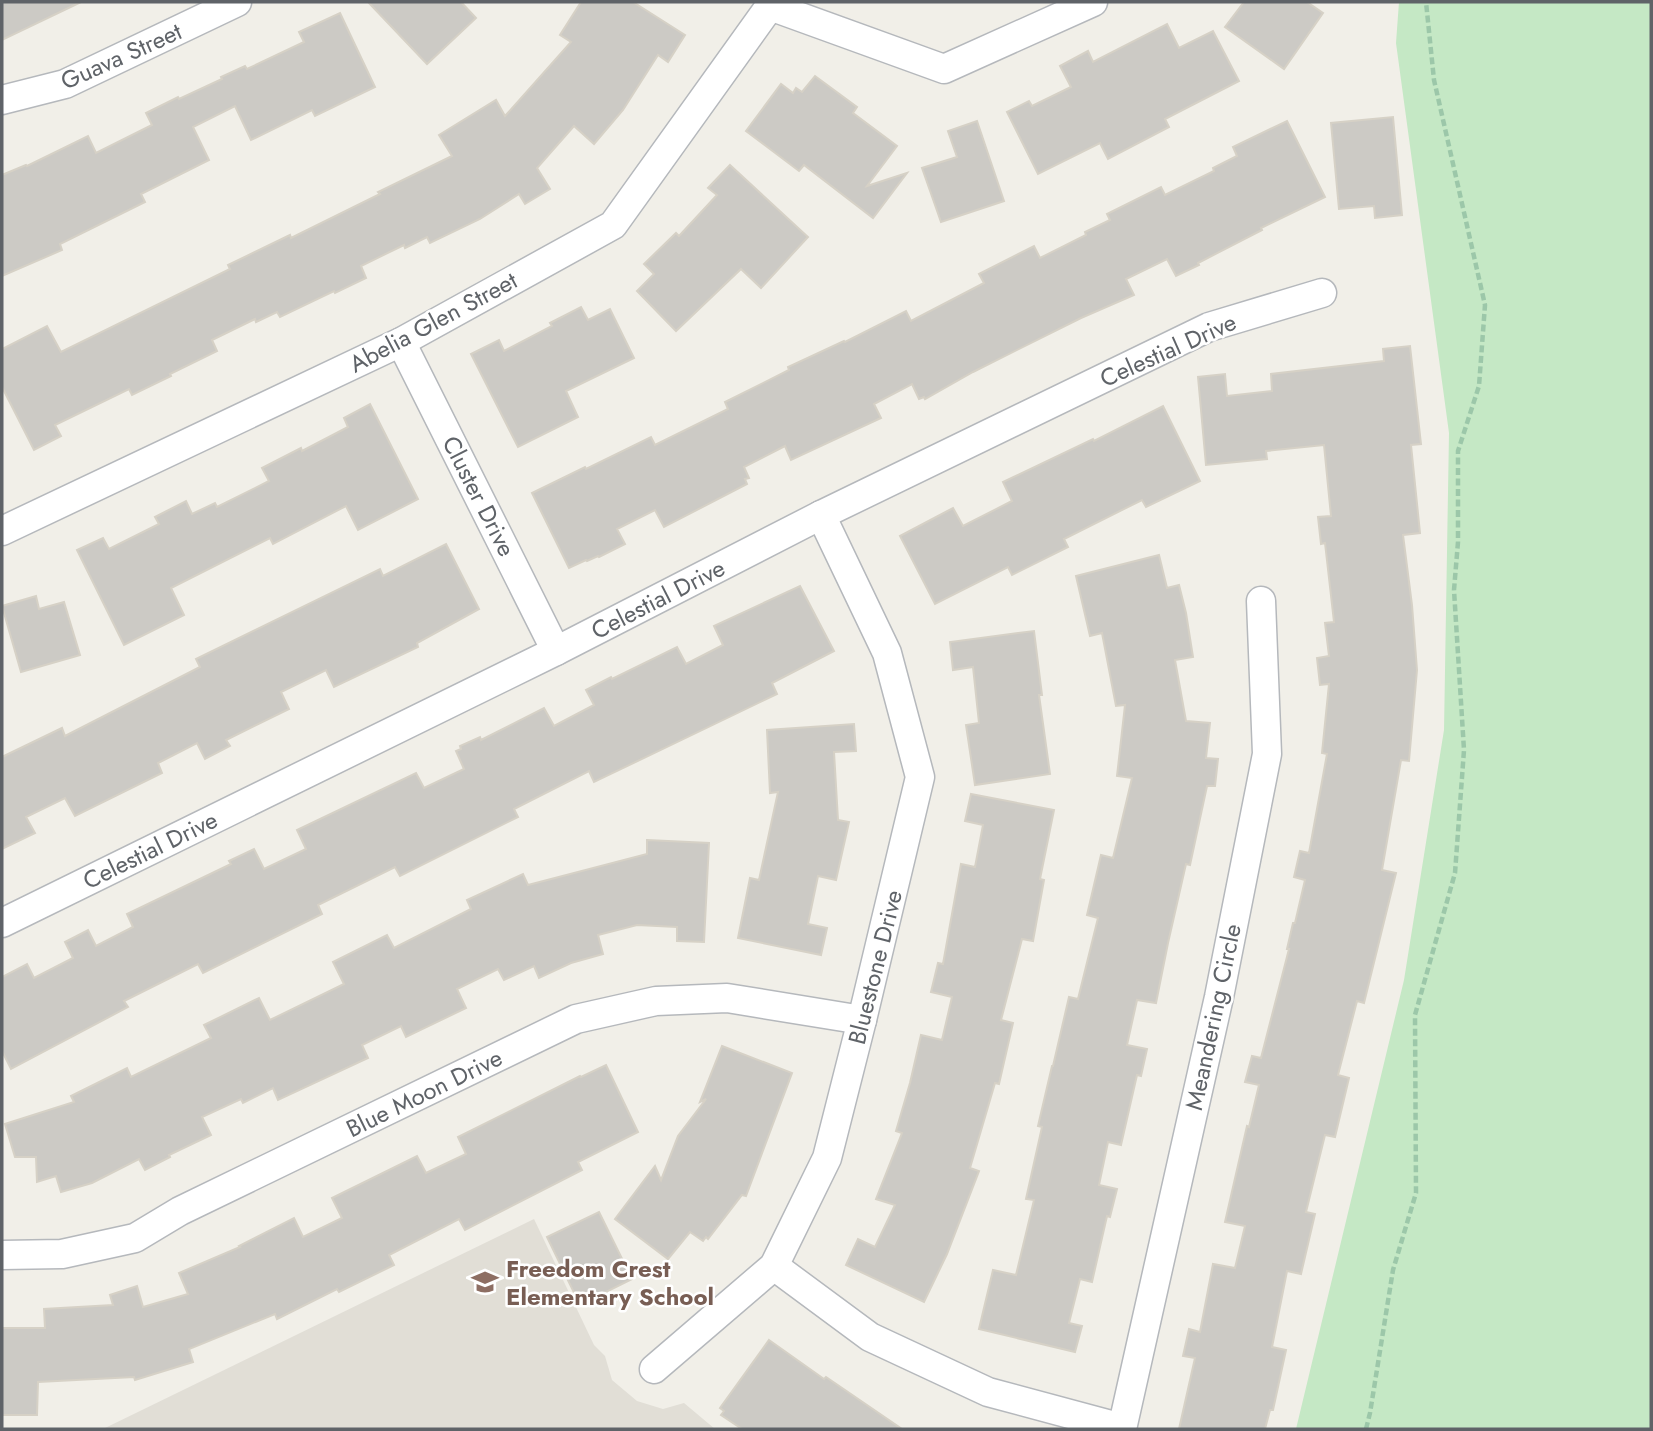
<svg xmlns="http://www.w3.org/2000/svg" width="1653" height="1431" font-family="Jost,sans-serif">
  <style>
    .education { fill: #e1ded6 }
    .green { fill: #c5e8c5 }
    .building { fill: #cccac5; stroke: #d6d1c6; stroke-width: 2 }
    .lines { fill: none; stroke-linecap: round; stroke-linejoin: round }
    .street-casing { stroke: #b5b8bc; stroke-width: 31 }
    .path { stroke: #9cc7a9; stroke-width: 4.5; stroke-dasharray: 7 3.5; stroke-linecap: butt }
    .street { stroke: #fff; stroke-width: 28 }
    .labels { text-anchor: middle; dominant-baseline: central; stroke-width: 5; stroke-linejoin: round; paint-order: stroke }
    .street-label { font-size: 24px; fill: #5f6368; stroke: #fff }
    .education-label { font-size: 24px; font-weight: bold; fill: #785e54; stroke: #fff; text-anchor: start }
  </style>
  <rect width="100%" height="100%" fill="#f1efe8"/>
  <polygon class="education" points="534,1219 594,1345 605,1356 612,1380 637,1401 663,1409 684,1403 715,1429 103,1429"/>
  <polygon class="green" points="1399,2 1651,2 1651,1429 1296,1429 1404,980 1444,730 1449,433 1396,43"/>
  <g class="building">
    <polygon points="2,2 81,2 2,40"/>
    <polygon points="368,2 461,2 476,18 427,64"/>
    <polygon points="581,2 633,2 685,35 668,62 658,55 623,110 594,144 574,126 537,168 550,189 525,204 519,194 480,219 430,243 427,237 405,248 404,245 361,266 366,278 335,293 334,291 280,317 277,312 256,322 255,319 212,340 217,351 170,374 171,376 132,395 129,389 55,425 61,436 34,450 2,387 2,349 47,326 61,352 230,269 228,265 290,235 291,238 380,194 378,192 452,156 439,135 496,100 505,116 571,42 560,35"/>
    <polygon points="1244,2 1307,2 1323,13 1284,69 1225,27"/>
    <polygon points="340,13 375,87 315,116 312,110 251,140 235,106 193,127 209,160 141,194 145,202 60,244 62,250 2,276 2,175 26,165 27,166 88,136 96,153 152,125 146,113 178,97 179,99 222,79 221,77 245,66 247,69 304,42 299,32"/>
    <polygon points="1167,24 1179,48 1213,31 1239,81 1165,119 1169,127 1108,159 1100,143 1038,174 1007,112 1029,101 1032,106 1071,87 1060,66 1088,51 1093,62"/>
    <polygon points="815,76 857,107 853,113 897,146 867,186 907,173 873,218 804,165 799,171 746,131 781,84 793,93 796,88 802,92"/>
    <polygon points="1393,117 1402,215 1375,218 1374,206 1339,209 1331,123"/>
    <polygon points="977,121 1004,201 941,222 922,168 957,157 948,131"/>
    <polygon points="1287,121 1325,197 1261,228 1262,230 1198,263 1199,265 1176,276 1167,259 1126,279 1134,295 1081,318 973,372 925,399 924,397 919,399 912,384 874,404 881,418 791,460 785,446 744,467 749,478 745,479 747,484 664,527 655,510 617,529 625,544 599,557 598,556 587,561 586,560 569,568 532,493 585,467 586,469 651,437 655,445 728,409 725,402 789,370 788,367 844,341 845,342 906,311 911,321 984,283 979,274 1034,246 1040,258 1086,235 1085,232 1110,220 1107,214 1161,187 1165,195 1214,171 1213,168 1237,156 1233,147"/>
    <polygon points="730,165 808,237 761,288 741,269 676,331 637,291 654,274 644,264 676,233 679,236 717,195 708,188"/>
    <polygon points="581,307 588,320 610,309 634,358 566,391 578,417 518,447 471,354 499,340 504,351 552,326 550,323"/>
    <polygon points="1410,346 1421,444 1411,445 1420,533 1403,535 1412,605 1417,670 1409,761 1401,760 1382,870 1396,873 1364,1003 1357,1001 1338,1075 1349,1078 1335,1137 1325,1135 1306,1212 1315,1214 1301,1274 1287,1271 1272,1347 1286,1350 1273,1410 1270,1410 1265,1429 1179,1429 1195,1358 1183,1356 1189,1329 1200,1332 1213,1264 1235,1268 1245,1226 1225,1222 1247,1126 1249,1127 1259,1085 1245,1082 1252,1056 1261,1058 1289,949 1287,949 1293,923 1295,923 1305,880 1294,877 1300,851 1309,853 1327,754 1322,753 1329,684 1320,685 1317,658 1329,656 1325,623 1334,622 1325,543 1321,544 1318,517 1331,516 1324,445 1266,451 1267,459 1206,465 1198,377 1225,374 1227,396 1272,391 1271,374 1384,361 1383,349"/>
    <polygon points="370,404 418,499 358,530 346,506 273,544 270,538 171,588 184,615 124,645 77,550 103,538 109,549 159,524 155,517 186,501 192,514 215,503 217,507 269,481 262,468 301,448 302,451 348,427 344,418"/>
    <polygon points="1163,406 1200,481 1146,507 1142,500 1064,539 1068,547 1012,575 1008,567 935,604 900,536 953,508 963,526 1012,501 1003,482 1093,439 1094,441"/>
    <polygon points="446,544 479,609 417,643 418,647 334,687 326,670 281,692 289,709 226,740 230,746 205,759 197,743 158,763 162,773 75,816 65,798 26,817 35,833 2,849 2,757 62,728 65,736 200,667 196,659 380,569 383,576"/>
    <polygon points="1159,555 1167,588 1179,585 1186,613 1193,657 1175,660 1186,721 1210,723 1206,758 1218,759 1215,786 1207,786 1190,865 1186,864 1168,943 1156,1003 1137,1000 1127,1045 1147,1049 1141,1076 1137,1075 1121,1145 1108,1142 1099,1185 1117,1189 1110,1217 1107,1216 1092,1282 1080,1279 1069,1323 1082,1326 1075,1352 979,1329 993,1270 1016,1275 1034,1200 1026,1199 1042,1127 1038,1126 1052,1066 1053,1066 1069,997 1078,999 1098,918 1087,915 1101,855 1113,858 1132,778 1117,776 1125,705 1116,706 1102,633 1090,636 1076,576"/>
    <polygon points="800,586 834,651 772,683 777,694 594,782 589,771 514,809 518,817 400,876 395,867 318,905 322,914 203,973 198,964 124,1001 128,1007 11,1069 2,1051 2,977 27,964 34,978 73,958 65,942 88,930 96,946 133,927 127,914 231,864 229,861 254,849 264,869 306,849 297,830 416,773 424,788 464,769 456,751 461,749 460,746 480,737 481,740 544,708 554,726 594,705 586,690 611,677 612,679 677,647 686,664 723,645 714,626"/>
    <polygon points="36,596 39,609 64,602 80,655 21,672 2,606"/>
    <polygon points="1034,631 1042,695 1039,695 1050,774 975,785 966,725 979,723 973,667 953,670 950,642"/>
    <polygon points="854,724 856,751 834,752 838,820 849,822 836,880 818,876 808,924 827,928 821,955 738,938 750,878 759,880 778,792 770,793 767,730"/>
    <polygon points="971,794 1054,810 1040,879 1044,880 1033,941 1022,939 1001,1020 1013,1023 999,1084 995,1083 970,1168 979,1171 947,1254 924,1302 846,1265 858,1239 875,1247 895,1205 876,1199 902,1133 896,1131 910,1083 921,1035 942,1040 952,997 931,992 938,963 943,964 961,864 975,867 983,825 965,821"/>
    <polygon points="647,840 709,843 704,942 677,941 677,927 637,925 598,935 603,954 571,963 539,978 534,966 504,980 498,969 457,989 466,1008 406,1037 401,1026 362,1045 368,1058 278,1100 273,1088 243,1103 241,1099 202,1117 211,1135 169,1155 170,1157 145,1170 139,1159 92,1183 61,1192 56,1176 37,1182 36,1157 15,1157 5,1124 74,1102 71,1096 127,1068 131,1077 211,1038 204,1025 259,998 270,1020 344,984 333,962 387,935 394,948 471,909 467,900 523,874 528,885 647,854"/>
    <polygon points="722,1046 792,1073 746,1196 742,1195 708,1239 706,1237 703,1241 690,1232 668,1259 615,1219 655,1166 661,1180 678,1136 706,1099 700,1102"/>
    <polygon points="606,1065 638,1132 578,1162 582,1170 465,1230 459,1219 389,1255 394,1265 339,1292 337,1289 277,1319 275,1314 189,1349 193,1362 135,1380 134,1377 38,1382 37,1415 2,1415 2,1328 45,1328 44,1309 113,1305 110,1295 137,1286 143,1307 188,1294 179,1273 240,1247 239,1246 294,1218 303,1237 342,1218 332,1198 417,1156 426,1173 466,1154 458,1137 580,1076 581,1077"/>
    <polygon points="599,1212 632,1279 580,1305 547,1237"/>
    <polygon points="769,1340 824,1379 826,1377 902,1429 742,1429 721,1415 724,1411 720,1408"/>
  </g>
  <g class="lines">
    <defs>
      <g id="street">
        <polyline points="770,6 944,69 1093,2"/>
        <polyline points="2,100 65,84 237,2"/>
        <polyline points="401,342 556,651"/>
        <polyline points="2,531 401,342 613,225 770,6 771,2"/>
        <polyline points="2,923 556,651 821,515 1209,327 1322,293"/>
        <polyline points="2,1255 62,1254 135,1238 180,1211 576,1019 656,1001 727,998 862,1020"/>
        <polyline points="774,1266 870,1337 988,1392 1122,1428"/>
        <polyline points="654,1369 774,1266 827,1158 862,1020 920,777 887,653 821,515"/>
        <polyline points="1122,1429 1219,997 1267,754 1261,601"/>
      </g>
    </defs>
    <use href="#street" class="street-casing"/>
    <polyline class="path" points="1366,1429 1370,1413 1393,1270 1416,1193 1415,1015 1455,873 1464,750 1454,590 1458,542 1458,451 1479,386 1485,305 1434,80 1426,2"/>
    <use href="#street" class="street"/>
  </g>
  <defs>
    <symbol id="school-bare" viewBox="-9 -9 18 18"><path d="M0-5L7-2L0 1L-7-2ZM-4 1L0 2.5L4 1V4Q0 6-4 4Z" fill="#8d6e63" stroke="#fff" stroke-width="2.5" paint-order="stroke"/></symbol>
  </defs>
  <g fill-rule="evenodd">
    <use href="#school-bare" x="466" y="1263" width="38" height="38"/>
  </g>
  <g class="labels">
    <g class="street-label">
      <text transform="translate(121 56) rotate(-24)">Guava Street</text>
      <text transform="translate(433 322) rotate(-28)">Abelia Glen Street</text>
      <text transform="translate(1168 350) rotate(-24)">Celestial Drive</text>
      <text transform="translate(479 496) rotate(63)">Cluster Drive</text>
      <text transform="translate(658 599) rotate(-27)">Celestial Drive</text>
      <text transform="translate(150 850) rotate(-26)">Celestial Drive</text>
      <text transform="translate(875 967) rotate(-76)">Bluestone Drive</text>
      <text transform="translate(1213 1017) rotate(-78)">Meandering Circle</text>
      <text transform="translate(424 1093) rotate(-26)">Blue Moon Drive</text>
    </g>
    <g class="education-label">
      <text x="506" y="1268">Freedom Crest<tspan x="506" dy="28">Elementary School</tspan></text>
    </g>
  </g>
  <rect width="1653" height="1431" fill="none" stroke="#5f6368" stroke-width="7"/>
</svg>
